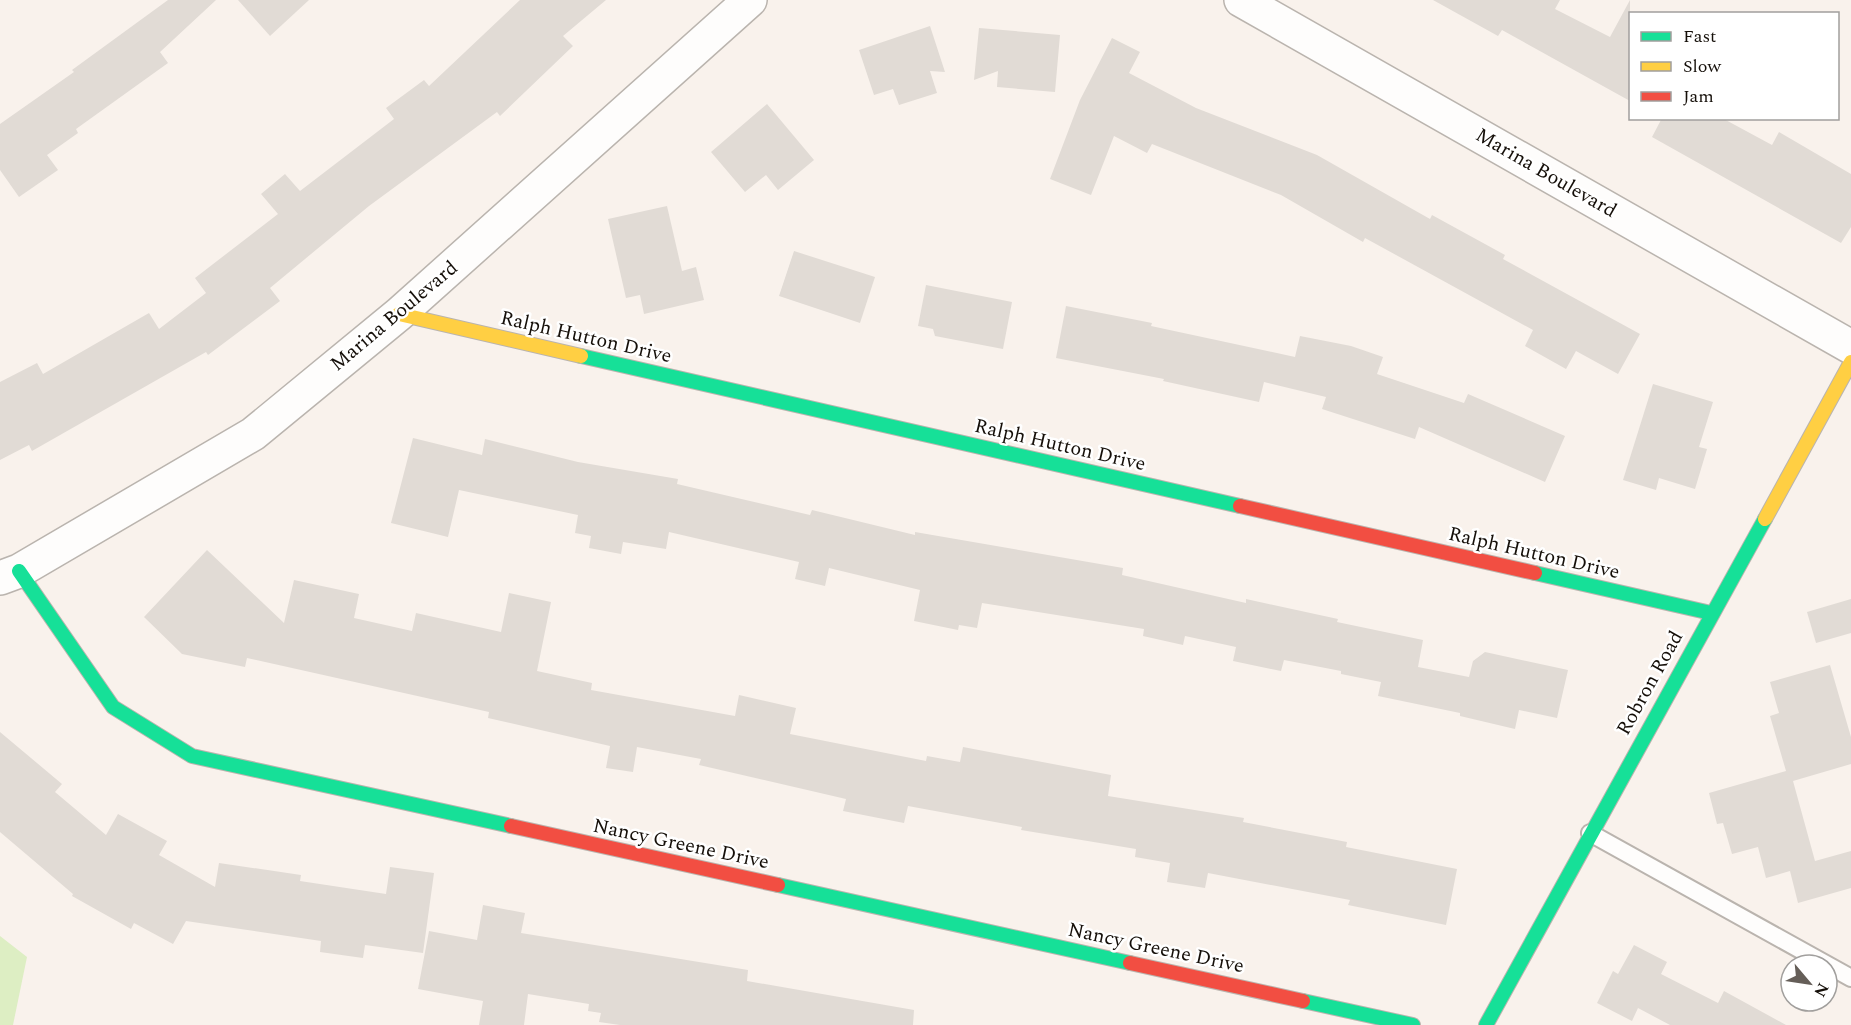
<svg xmlns="http://www.w3.org/2000/svg" width="1851" height="1025" font-family="Spectral,serif">
  <style>
    .green { fill: #ddeec3 }
    .building { fill: #e1dbd5 }
    .lines { fill: none; stroke-linecap: round; stroke-linejoin: round }
    .lane-casing { stroke: #bab4ae; stroke-width: 20 }
    .street-casing { stroke: #bab4ae; stroke-width: 36 }
    .fast-casing { stroke: #bab4ae; stroke-width: 16 }
    .slow-casing { stroke: #bab4ae; stroke-width: 16 }
    .jam-casing { stroke: #bab4ae; stroke-width: 16 }
    .lane { stroke: #fefdfc; stroke-width: 16 }
    .street { stroke: #fefdfc; stroke-width: 33 }
    .fast { stroke: #16e098; stroke-width: 14 }
    .slow { stroke: #ffcf43; stroke-width: 14 }
    .jam { stroke: #f24e42; stroke-width: 14 }
    .labels { text-anchor: middle; dominant-baseline: central; stroke-width: 5; stroke-linejoin: round; paint-order: stroke }
    .street-label { font-size: 20px; fill: #150f09; stroke: #fff }
  </style>
  <rect width="100%" height="100%" fill="#f9f2ec"/>
  <polygon class="green" points="0,936 27,957 13,1025 0,1025"/>
  <g class="building">
    <polygon points="168,0 216,0 160,52 168,63 76,129 78,133 47,155 58,170 19,197 0,170 0,124 74,72 72,70"/>
    <polygon points="238,0 309,0 270,36"/>
    <polygon points="520,0 606,0 563,36 573,46 500,116 497,112 369,206 270,288 280,301 208,355 206,352 32,451 29,445 0,460 0,382 37,363 43,374 149,313 159,329 206,293 195,278 278,214 261,194 285,174 300,191 394,119 386,108 424,80 429,86"/>
    <polygon points="1433,0 1560,0 1555,9 1610,37 1630,0 1630,101 1502,30 1498,36"/>
    <polygon points="930,26 945,72 930,71 937,93 899,105 893,89 874,95 859,50"/>
    <polygon points="979,28 1060,35 1055,92 997,87 998,71 974,80"/>
    <polygon points="1112,38 1140,52 1129,73 1196,108 1317,155 1430,219 1432,215 1505,255 1503,259 1640,334 1618,374 1576,351 1566,369 1525,346 1533,330 1365,238 1363,242 1281,195 1152,144 1147,153 1114,136 1091,195 1050,179 1080,100"/>
    <polygon points="767,104 814,160 778,190 766,175 745,192 711,152"/>
    <polygon points="1662,118 1722,118 1772,145 1779,132 1851,174 1851,227 1841,243 1652,137"/>
    <polygon points="667,206 682,271 696,267 704,300 644,314 640,295 626,298 608,219"/>
    <polygon points="794,251 875,277 860,323 779,296"/>
    <polygon points="926,285 1012,302 1003,349 935,336 933,329 918,326"/>
    <polygon points="1066,306 1152,323 1151,326 1295,357 1300,336 1351,346 1383,357 1377,374 1464,403 1468,394 1565,436 1545,482 1419,427 1415,439 1322,409 1326,397 1264,382 1259,402 1163,381 1164,379 1056,358"/>
    <polygon points="1653,384 1713,402 1699,447 1707,449 1695,489 1659,478 1656,490 1623,480"/>
    <polygon points="413,438 482,455 485,439 578,462 678,479 677,484 810,515 812,510 915,535 915,532 1123,568 1122,575 1246,603 1246,599 1338,619 1337,622 1423,640 1418,667 1469,677 1473,661 1485,652 1568,670 1557,718 1519,710 1515,729 1460,716 1460,713 1378,696 1381,682 1341,674 1341,671 1284,660 1281,671 1233,661 1236,647 1185,636 1183,645 1143,636 1144,629 982,603 977,628 959,625 958,630 914,621 920,590 829,568 825,586 795,579 799,562 669,532 666,549 623,542 621,554 589,548 591,536 575,533 578,515 459,490 448,537 391,523"/>
    <polygon points="207,550 284,623 294,580 359,594 354,618 412,631 416,613 501,632 509,593 551,602 537,671 592,683 591,690 735,716 739,695 796,708 790,734 926,761 927,756 960,762 963,747 1111,775 1108,796 1244,818 1243,822 1347,842 1346,847 1457,869 1446,925 1348,905 1350,900 1208,873 1205,888 1167,882 1170,863 1135,857 1136,849 1021,830 1022,827 908,806 904,823 843,811 846,799 699,765 701,759 637,747 633,772 606,768 610,746 488,718 489,712 247,658 245,667 182,654 144,617"/>
    <polygon points="1851,599 1851,633 1816,643 1807,612"/>
    <polygon points="1830,665 1851,737 1851,764 1793,781 1815,861 1851,851 1851,888 1798,903 1790,871 1766,878 1758,847 1732,854 1723,823 1717,824 1709,793 1786,771 1770,716 1779,713 1770,682"/>
    <polygon points="0,732 62,784 55,792 106,835 118,814 167,841 159,855 215,887 219,863 301,875 300,881 386,894 390,867 434,873 423,953 365,945 363,958 320,952 321,941 186,921 173,944 134,923 131,929 72,896 73,894 0,832"/>
    <polygon points="483,905 525,913 521,933 748,970 747,981 914,1010 913,1025 620,1025 599,1022 601,1013 588,1011 589,1004 528,994 524,1025 479,1025 483,1001 418,989 429,931 477,940"/>
    <polygon points="1634,945 1667,962 1661,974 1718,1003 1724,991 1786,1025 1670,1025 1638,1008 1632,1021 1597,1003 1613,971 1618,974"/>
  </g>
  <g class="lines">
    <defs>
      <polyline id="lane" points="1590,833 1851,978"/>
      <g id="street">
        <polyline points="1241,0 1851,347"/>
        <polyline points="0,578 19,571 253,434 399,314 750,0"/>
      </g>
      <g id="fast">
        <polyline points="581,356 1240,506"/>
        <polyline points="19,571 113,707 192,756 511,826"/>
        <polyline points="1535,573 1711,613"/>
        <polyline points="778,885 1130,963"/>
        <polyline points="1303,1001 1413,1025"/>
        <polyline points="1486,1025 1765,519"/>
      </g>
      <g id="slow">
        <polyline points="399,314 581,356"/>
        <polyline points="1765,519 1851,362"/>
      </g>
      <g id="jam">
        <polyline points="1240,506 1535,573"/>
        <polyline points="511,826 778,885"/>
        <polyline points="1130,963 1303,1001"/>
      </g>
    </defs>
    <use href="#lane" class="lane-casing"/>
    <use href="#street" class="street-casing"/>
    <use href="#fast" class="fast-casing"/>
    <use href="#slow" class="slow-casing"/>
    <use href="#jam" class="jam-casing"/>
    <use href="#lane" class="lane"/>
    <use href="#street" class="street"/>
    <use href="#fast" class="fast"/>
    <use href="#slow" class="slow"/>
    <use href="#jam" class="jam"/>
  </g>
  <g class="labels">
    <g class="street-label">
      <text transform="translate(1546 173) rotate(30)">Marina Boulevard</text>
      <text transform="translate(394 316) rotate(-40)">Marina Boulevard</text>
      <text transform="translate(586 337) rotate(13)">Ralph Hutton Drive</text>
      <text transform="translate(1060 445) rotate(13)">Ralph Hutton Drive</text>
      <text transform="translate(1534 553) rotate(13)">Ralph Hutton Drive</text>
      <text transform="translate(1650 683) rotate(-61)">Robron Road</text>
      <text transform="translate(681 844) rotate(12)">Nancy Greene Drive</text>
      <text transform="translate(1156 948) rotate(12)">Nancy Greene Drive</text>
    </g>
  </g>
  <rect x="1629" y="12" width="210" height="108" fill="#ffffff" stroke="#a19f9d" stroke-width="1.5"/>
  <rect x="1641" y="32" width="30" height="9" fill="#16e098" stroke="#a19f9d" stroke-width="1.5"/>
  <text x="1683" y="42" font-size="18" fill="#150f09">Fast</text>
  <rect x="1641" y="62" width="30" height="9" fill="#ffcf43" stroke="#a19f9d" stroke-width="1.5"/>
  <text x="1683" y="72" font-size="18" fill="#150f09">Slow</text>
  <rect x="1641" y="92" width="30" height="9" fill="#f24e42" stroke="#a19f9d" stroke-width="1.5"/>
  <text x="1683" y="102" font-size="18" fill="#150f09">Jam</text>
  <g transform="translate(1809 983) rotate(119)"><circle r="28" fill="#ffffff" stroke="#a19f9d" stroke-width="1.5"/>
  <path d="M0-4.5L10 22L0 15L-10 22Z" fill="#655e58"/>
  <text y="-9" font-size="16" font-weight="bold" text-anchor="middle" fill="#150f09">N</text>
  </g>
</svg>
